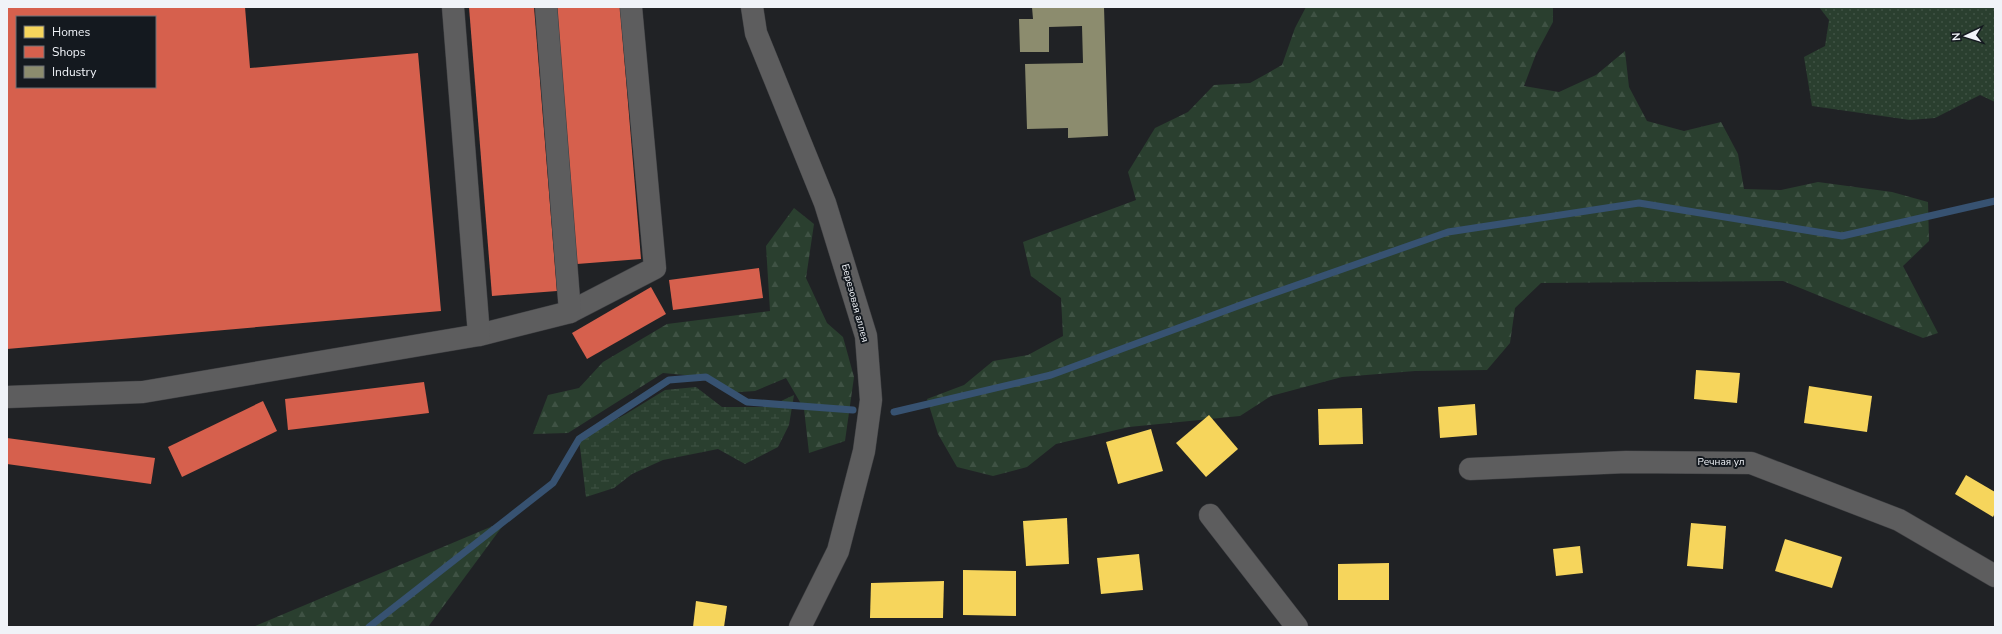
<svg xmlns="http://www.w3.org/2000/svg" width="2002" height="634" font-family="'Nunito Sans',sans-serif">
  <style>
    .grass { fill: url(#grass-dots) }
    .forest { fill: url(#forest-firs) }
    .wetland { fill: url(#wetland-marsh) }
    .homes { fill: #f6d55c }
    .shops { fill: #d6604d; fill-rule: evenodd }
    .industry { fill: #8c8c6e }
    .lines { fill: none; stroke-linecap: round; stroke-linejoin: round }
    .stream { stroke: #375271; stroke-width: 7 }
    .minor-casing { stroke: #3e3f42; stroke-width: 23 }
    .minor { stroke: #5d5d5e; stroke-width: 22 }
    .labels { text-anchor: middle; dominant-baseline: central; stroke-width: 4; stroke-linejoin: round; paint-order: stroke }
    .street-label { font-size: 10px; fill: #f0f3f8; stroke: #14191f }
  </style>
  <defs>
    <pattern id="grass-dots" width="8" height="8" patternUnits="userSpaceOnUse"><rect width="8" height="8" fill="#2a3f2f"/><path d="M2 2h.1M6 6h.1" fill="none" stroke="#3f5244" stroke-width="1.8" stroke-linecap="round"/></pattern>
    <pattern id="forest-firs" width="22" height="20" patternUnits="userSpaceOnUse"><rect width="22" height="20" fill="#2a3f2f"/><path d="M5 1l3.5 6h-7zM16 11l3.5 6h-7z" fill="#3f5244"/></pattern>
    <pattern id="wetland-marsh" width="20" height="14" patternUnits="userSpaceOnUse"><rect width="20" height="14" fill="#2a3f2f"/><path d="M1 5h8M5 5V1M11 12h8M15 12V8" fill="none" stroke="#3f5244"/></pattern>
  </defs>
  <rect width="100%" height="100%" fill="#202225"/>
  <polygon class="grass" points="1819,7 1995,7 1995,102 1980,95 1935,118 1910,120 1812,106 1804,57 1825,46 1829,20"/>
  <g class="forest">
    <polygon points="1306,7 1553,7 1553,22 1536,54 1524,86 1559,92 1596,75 1625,51 1629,87 1647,121 1684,131 1721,122 1738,154 1744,189 1781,190 1818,182 1892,192 1928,202 1929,241 1903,266 1938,333 1923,338 1783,281 1541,283 1515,308 1510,343 1487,370 1415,371 1342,377 1271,396 1240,416 1129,427 1056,444 1027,467 993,476 957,467 938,434 927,399 964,385 993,361 1028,355 1063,336 1061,298 1031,276 1023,242 1136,200 1128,172 1155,128 1188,112 1214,85 1250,83 1282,65 1295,28"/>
    <polygon points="794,208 814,224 806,278 827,323 843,337 854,377 845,441 809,453 804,409 786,378 755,391 726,393 706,377 663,373 568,433 533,434 548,395 579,388 603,362 667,324 770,311 766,246"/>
    <polygon points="507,520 428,627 253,627"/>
  </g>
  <polygon class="wetland" points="696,387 722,407 768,407 794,395 789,425 778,447 745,464 718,449 663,460 632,474 614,488 586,497 579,439 626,414 665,390"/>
  <g class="homes">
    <polygon points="1696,370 1740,373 1737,403 1694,399"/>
    <polygon points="1809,386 1872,396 1867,432 1804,423"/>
    <polygon points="1475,404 1477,435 1440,438 1438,407"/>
    <polygon points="1362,408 1363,444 1319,445 1318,409"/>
    <polygon points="1209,415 1238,449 1206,477 1176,443"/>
    <polygon points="1151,429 1163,471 1118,484 1106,442"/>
    <polygon points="1966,475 1995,492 1995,513 1993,517 1955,494"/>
    <polygon points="1067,518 1069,564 1026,566 1023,521"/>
    <polygon points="1691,523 1726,526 1723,569 1687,566"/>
    <polygon points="1785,539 1842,557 1832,588 1775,571"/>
    <polygon points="1580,546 1583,573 1556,576 1553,549"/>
    <polygon points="1139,554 1143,590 1101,594 1097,558"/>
    <polygon points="1389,563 1389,600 1338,600 1338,564"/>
    <polygon points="963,570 1016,571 1016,616 963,615"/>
    <polygon points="944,581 943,618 870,618 871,583"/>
    <polygon points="696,601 727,606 724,627 693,627"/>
  </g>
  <g class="shops">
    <path d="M 7,7 L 245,7 L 250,68 L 418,53 L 441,311 L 7,349 ZM 17,17 L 155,17 L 155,87 L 17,87 Z"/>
    <polygon points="469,7 534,7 557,291 492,296"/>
    <polygon points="555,7 620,7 641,259 577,264"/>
    <polygon points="759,268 763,298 673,310 669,280"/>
    <polygon points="651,287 666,314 587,359 572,333"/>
    <polygon points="424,382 429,413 288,430 285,399"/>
    <polygon points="263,401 277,431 182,477 168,447"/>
    <polygon points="7,438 155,458 151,484 7,464"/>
  </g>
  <polygon class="industry" points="1032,7 1104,7 1108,136 1068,138 1068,128 1027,129 1025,64 1083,63 1082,26 1049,27 1049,52 1020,52 1019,19 1033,19"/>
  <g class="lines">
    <g class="stream">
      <polyline points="894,412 1051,375 1246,303 1448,232 1639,203 1842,236 1995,201"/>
      <polyline points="369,627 553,483 579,439 669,380 706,377 747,402 853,410"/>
    </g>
    <defs>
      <g id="minor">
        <polyline points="752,7 756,33 825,203 866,336 871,400 864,451 838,551 800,627"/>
        <polyline points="570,312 655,268 631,7"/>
        <polyline points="479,335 570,312 546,7"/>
        <polyline points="7,397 143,392 479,335 453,7"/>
        <polyline points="1470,469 1626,462 1751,463 1899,520 1995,576"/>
        <polyline points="1210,515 1297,627"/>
      </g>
    </defs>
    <use href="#minor" class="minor-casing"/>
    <use href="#minor" class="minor"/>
  </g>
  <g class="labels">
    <g class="street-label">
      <text transform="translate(855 303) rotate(75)">Березовая аллея</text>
      <text x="1721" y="462">Речная ул</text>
    </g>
  </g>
  <rect width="2002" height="634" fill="none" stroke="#f0f3f8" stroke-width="16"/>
  <rect x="16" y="16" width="140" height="72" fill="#14191f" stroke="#6c7076"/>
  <rect x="24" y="26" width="20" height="12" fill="#f6d55c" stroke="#6c7076"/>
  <text x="52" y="36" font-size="12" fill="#f0f3f8">Homes</text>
  <rect x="24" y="46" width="20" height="12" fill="#d6604d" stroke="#6c7076"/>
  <text x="52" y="56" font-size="12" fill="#f0f3f8">Shops</text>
  <rect x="24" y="66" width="20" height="12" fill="#8c8c6e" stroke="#6c7076"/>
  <text x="52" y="76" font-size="12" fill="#f0f3f8">Industry</text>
  <g transform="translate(1966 36) rotate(266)" stroke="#14191f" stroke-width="3" paint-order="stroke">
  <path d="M0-3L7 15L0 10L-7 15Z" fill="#f0f3f8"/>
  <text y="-6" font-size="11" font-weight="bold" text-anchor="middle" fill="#f0f3f8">N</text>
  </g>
</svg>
